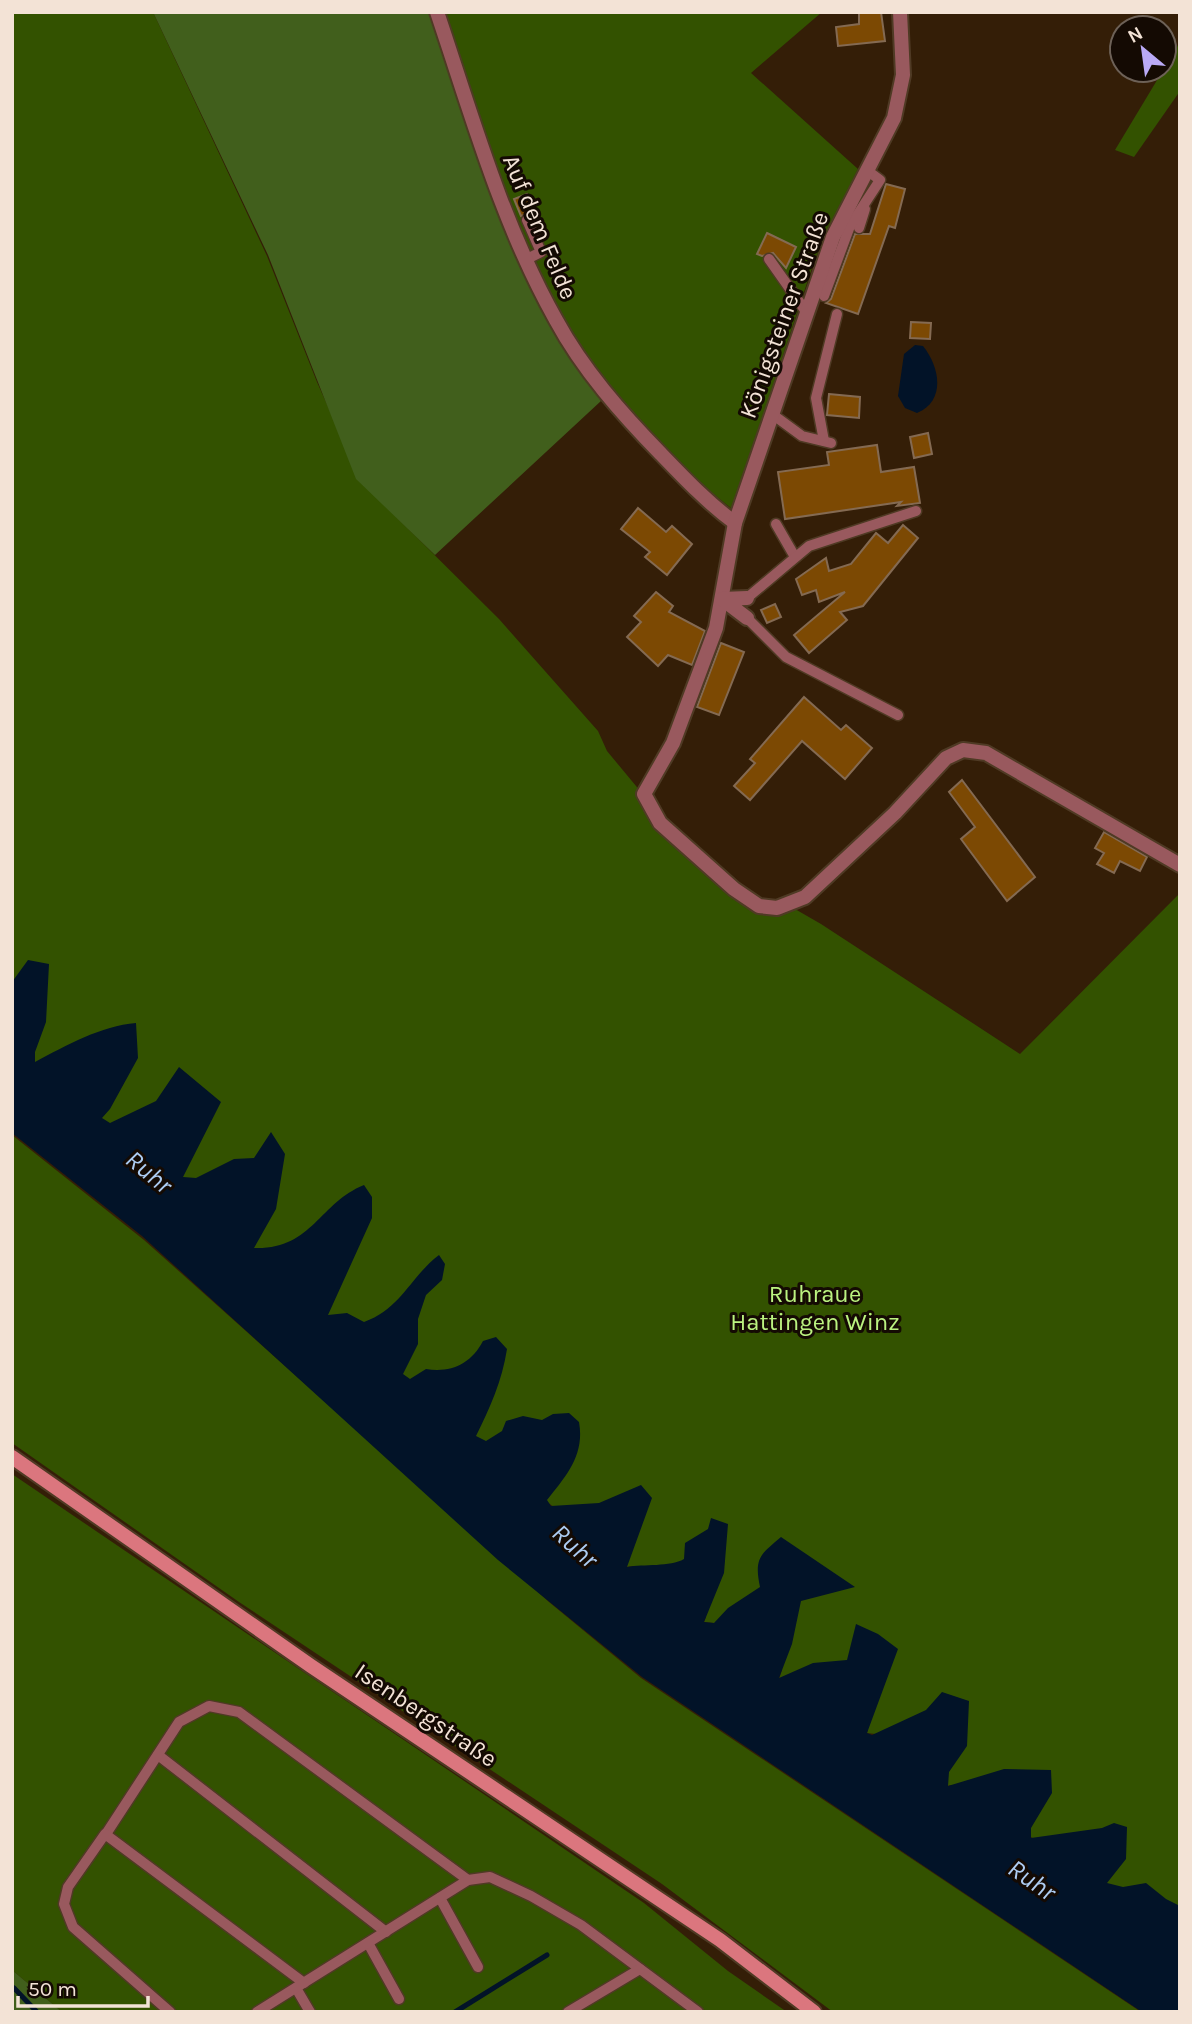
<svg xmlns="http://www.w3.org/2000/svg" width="1192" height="2024" font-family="Karla,sans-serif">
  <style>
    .green { fill: #335200 }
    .forest { fill: #415f1c }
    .water { fill: #021328 }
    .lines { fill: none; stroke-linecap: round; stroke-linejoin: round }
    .stream { stroke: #021328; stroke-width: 5 }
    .building { fill: #7c4903; stroke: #846a52; stroke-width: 2 }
    .service-casing { stroke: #4f3a24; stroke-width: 13 }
    .minor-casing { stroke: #4f3a24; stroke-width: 18 }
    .secondary-casing { stroke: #4f3a24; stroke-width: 18 }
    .service { stroke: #99595e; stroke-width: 10 }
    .minor { stroke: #99595e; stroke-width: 14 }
    .secondary { stroke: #db767e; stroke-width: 14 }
    .labels { text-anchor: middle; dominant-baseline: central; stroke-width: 6; stroke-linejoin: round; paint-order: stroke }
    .street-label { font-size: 24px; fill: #f3e3d6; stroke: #140a03 }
    .park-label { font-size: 24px; fill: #bbf280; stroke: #140a03 }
    .water-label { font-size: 26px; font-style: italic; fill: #adccf2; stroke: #140a03 }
  </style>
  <rect width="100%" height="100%" fill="#341e07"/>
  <g class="green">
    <polygon points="12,12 153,12 267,256 317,382 362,483 499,619 598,731 607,751 641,792 706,862 742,897 788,905 821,924 1020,1054 1180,893 1180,1934 951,1785 947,1786 876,1734 867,1733 868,1729 788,1675 779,1679 782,1670 714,1623 704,1622 706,1617 633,1566 626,1567 628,1562 516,1479 327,1316 12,1052"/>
    <polygon points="444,12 822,12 751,73 858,169 815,259 732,509 683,470 597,376 560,316 525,249"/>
    <polygon points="1180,42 1180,91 1134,157 1115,150"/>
    <polygon points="12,1135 144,1240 549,1602 641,1678 1141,2012 833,2012 662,1884 239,1602 12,1443"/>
    <polygon points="12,1474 644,1903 728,1971 787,2012 62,2012 12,1970"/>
  </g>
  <g class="forest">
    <polygon points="153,12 432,12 555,328 601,401 435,555 356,479 268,255"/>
    <polygon points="12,1970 62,2012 12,2012"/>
  </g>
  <g class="water">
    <path d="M 915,345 L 923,346 C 940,367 946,401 917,413 L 905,408 L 898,396 L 904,354 Z"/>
    <path d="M 28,960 L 49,964 L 46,1022 L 35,1052 L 35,1062 C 67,1045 101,1026 136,1023 L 138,1058 L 110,1109 L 102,1118 L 110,1123 L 156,1101 L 179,1067 L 221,1102 L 183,1177 L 196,1178 L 234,1159 L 254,1158 L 271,1132 L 285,1154 L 276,1209 L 254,1248 C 312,1250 319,1203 364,1185 L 372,1197 L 372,1218 L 328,1315 L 347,1313 L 364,1322 C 402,1308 409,1278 439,1255 L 445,1264 L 442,1280 L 426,1295 L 418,1319 L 418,1344 L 403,1374 L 410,1379 L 426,1369 C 451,1373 471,1364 483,1341 L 496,1337 L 507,1349 C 502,1381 490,1408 476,1436 L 486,1441 L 502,1431 L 506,1421 L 523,1416 L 542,1420 L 553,1414 L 569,1413 L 579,1422 C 585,1455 566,1476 547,1500 L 551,1506 L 599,1503 L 641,1485 L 652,1498 L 627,1567 C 644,1564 670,1567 684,1559 L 685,1543 L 708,1529 L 711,1518 L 728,1524 L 724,1573 L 704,1622 L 714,1623 L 728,1608 L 760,1587 C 754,1558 760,1555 781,1537 L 855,1587 L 801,1601 L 792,1644 L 779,1678 L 813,1663 L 847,1660 L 856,1624 L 878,1634 L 898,1649 L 867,1733 L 872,1735 L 926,1710 L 942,1692 L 969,1701 L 967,1746 L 949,1772 L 948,1786 L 1004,1769 L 1051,1770 L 1052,1793 L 1031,1828 L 1031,1838 L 1102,1828 L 1114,1823 L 1127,1827 L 1126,1859 L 1107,1883 L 1123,1887 L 1146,1883 L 1166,1899 L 1180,1906 L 1180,2012 L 1142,2012 L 642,1677 L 498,1560 L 142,1236 L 12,1133 L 12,982 Z"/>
  </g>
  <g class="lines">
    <g class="stream">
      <polyline points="14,1988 37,2012"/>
      <polyline points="455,2012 547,1955"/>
    </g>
  </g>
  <g class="building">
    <polygon points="859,12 881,12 885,41 838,46 836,27 859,24"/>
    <polygon points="886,184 905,189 895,228 889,226 858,314 826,303 831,299 855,234 870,234"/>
    <polygon points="527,194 534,213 521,216 514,199"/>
    <polygon points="767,233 796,247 786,268 773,253 762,256 757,254"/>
    <polygon points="911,322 931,323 930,339 910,338"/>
    <polygon points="829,394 860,397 859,418 827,415"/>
    <polygon points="928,433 932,454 914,458 910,437"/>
    <polygon points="877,445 881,472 914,467 920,503 897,506 901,502 785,519 778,472 829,465 827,452"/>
    <polygon points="638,508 666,532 672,526 692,544 667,575 645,557 650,552 621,529"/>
    <polygon points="903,525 918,538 863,606 840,612 847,620 809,653 794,635 845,592 819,602 816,590 802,595 796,579 826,558 829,571 851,564 876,533 888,543"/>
    <polygon points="656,592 673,606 669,612 705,631 692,665 668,655 658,666 627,637 641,622 634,616"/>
    <polygon points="775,604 781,617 767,623 761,610"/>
    <polygon points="721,643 744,652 719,715 697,707"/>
    <polygon points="804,697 841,730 846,725 872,748 845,779 802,741 750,800 734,786 755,763 750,759"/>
    <polygon points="962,780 1035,877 1007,901 961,839 975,827 949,792"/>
    <polygon points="1104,832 1147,857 1140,871 1120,861 1114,873 1097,864 1104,853 1095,848"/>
  </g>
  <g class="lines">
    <defs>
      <g id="service">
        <polyline points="859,228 865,209"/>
        <polyline points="769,259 807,313"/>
        <polyline points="525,260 541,252 527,220"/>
        <polyline points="824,296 850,226 880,180 868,171"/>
        <polyline points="772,414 802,436 831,443"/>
        <polyline points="824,441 816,398 837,314"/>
        <polyline points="776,524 795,557"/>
        <polyline points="747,598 809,546 916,511"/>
        <polyline points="747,618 786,657 898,715"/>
        <polyline points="158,1755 386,1932"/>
        <polyline points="106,1834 179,1722 209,1706 239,1712 468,1880"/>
        <polyline points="440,1898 478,1967"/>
        <polyline points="368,1943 399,1999"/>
        <polyline points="296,1988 310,2012"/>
        <polyline points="170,2012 73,1927 64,1904 68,1887 105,1834 304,1983"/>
        <polyline points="257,2012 468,1880 490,1877 531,1896 581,1925 698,2012"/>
        <polyline points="568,2012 640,1969"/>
      </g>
      <g id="minor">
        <path d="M 437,12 C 472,116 502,224 556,320 C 583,370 622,414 661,454 C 685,479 708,503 735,523"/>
        <polyline points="900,12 903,75 894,118 833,237 735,523 716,628 673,743 644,794 660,823 734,889 759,906 777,908 805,897 895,813 946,758 963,750 986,753 1180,865"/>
        <polyline points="747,598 722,599 747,618"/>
      </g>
      <polyline id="secondary" points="12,1457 311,1666 720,1940 814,2012"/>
    </defs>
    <use href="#service" class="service-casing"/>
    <use href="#minor" class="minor-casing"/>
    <use href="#secondary" class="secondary-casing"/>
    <use href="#service" class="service"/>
    <use href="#minor" class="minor"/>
    <use href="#secondary" class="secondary"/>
  </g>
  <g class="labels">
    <g class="street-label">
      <text transform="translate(540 227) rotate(67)">Auf dem Felde</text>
      <text transform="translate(784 315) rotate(-70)">Königsteiner Straße</text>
      <text transform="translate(426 1715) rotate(34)">Isenbergstraße</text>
    </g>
    <g class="park-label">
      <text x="815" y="1294">Ruhraue<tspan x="815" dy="28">Hattingen Winz</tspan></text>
    </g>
    <g class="water-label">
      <text transform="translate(149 1172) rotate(40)">Ruhr</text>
      <text transform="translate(575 1546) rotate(42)">Ruhr</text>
      <text transform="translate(1032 1880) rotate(35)">Ruhr</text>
    </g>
  </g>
  <rect width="1192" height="2024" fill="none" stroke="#f3e3d6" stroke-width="28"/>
  <g transform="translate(1143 49) rotate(331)"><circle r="33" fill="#140a03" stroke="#6d6157" stroke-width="2"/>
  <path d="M0-5L12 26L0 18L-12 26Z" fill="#baaaf6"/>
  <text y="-10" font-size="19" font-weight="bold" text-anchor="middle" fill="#f3e3d6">N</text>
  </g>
  <path d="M18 1996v10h130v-10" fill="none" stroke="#f3e3d6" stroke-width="3.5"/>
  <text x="28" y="1996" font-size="21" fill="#f3e3d6" stroke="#140a03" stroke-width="5" paint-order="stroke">50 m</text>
</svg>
